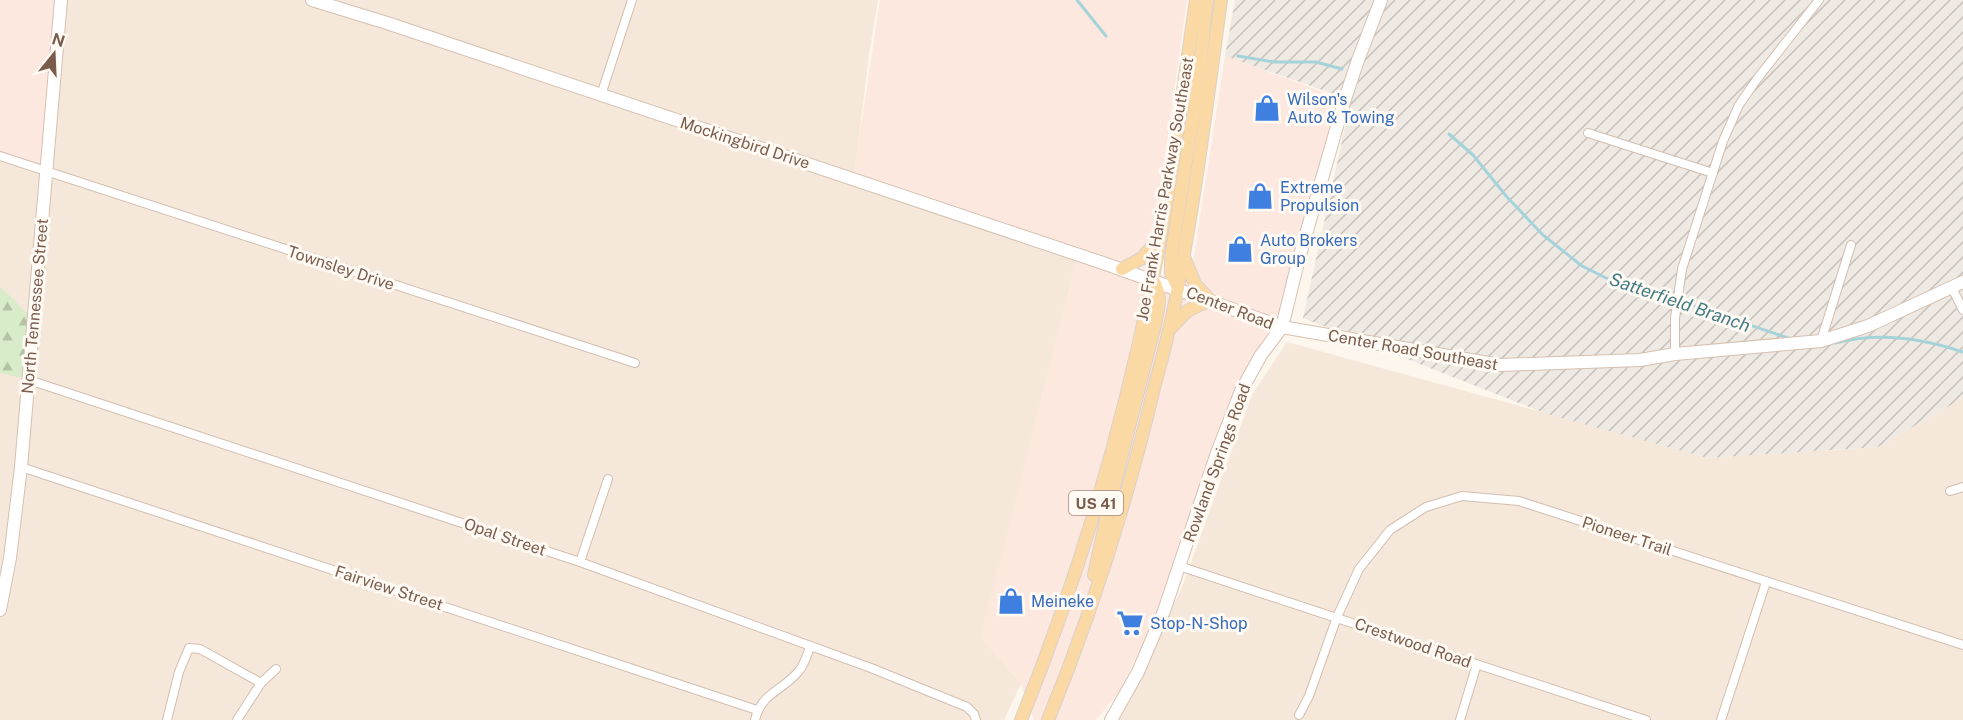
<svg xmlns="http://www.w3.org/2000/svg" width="1963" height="720" font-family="'Public Sans',sans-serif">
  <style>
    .residential { fill: #f5e8da }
    .commercial { fill: #fde8e0 }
    .industrial { fill: url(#industrial-furrows) }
    .forest { fill: url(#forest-firs) }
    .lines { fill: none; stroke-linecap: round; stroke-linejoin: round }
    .stream { stroke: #a5d3da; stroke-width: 3 }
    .street-casing { stroke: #d1beb0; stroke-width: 10 }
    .secondary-casing { stroke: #d6c0b0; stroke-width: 14 }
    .primary-casing { stroke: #dad1cd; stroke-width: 14 }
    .street { stroke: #fff; stroke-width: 8 }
    .secondary { stroke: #fff; stroke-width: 12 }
    .primary { stroke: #fbd9a5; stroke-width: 12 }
    .labels { text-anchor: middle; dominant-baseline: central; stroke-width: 6; stroke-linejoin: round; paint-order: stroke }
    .shield { fill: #fffaf3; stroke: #a28b7f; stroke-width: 1.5 }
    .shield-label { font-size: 15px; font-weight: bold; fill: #7a5c4d }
    .shop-label { font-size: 16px; fill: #366cbe; stroke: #fffaf3; text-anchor: start }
    .street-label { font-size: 16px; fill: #7a5c4d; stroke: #fffaf3 }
    .water-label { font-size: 18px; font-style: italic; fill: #437c86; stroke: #fffaf3 }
  </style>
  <defs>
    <pattern id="industrial-furrows" width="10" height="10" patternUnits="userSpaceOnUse" patternTransform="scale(1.5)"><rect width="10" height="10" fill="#efe9e4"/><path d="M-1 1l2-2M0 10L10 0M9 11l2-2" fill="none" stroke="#c7c0bb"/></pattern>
    <pattern id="forest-firs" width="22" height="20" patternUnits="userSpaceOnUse" patternTransform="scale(1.5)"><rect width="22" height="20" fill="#d8ecc9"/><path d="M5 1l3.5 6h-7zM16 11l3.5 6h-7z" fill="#b4c2a5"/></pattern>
  </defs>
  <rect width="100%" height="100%" fill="#fdf6ec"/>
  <g class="residential">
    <polygon points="62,0 878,0 869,54 854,179 1078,254 981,637 1021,684 1004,720 0,720 0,373 28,379 33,320 0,286 0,156"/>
    <polygon points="1287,342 1708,458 1878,447 1963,398 1963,720 1109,720 1130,699 1182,587 1252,395"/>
  </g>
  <g class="commercial">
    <polygon points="0,0 62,0 47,172 0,156"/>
    <polygon points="880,0 1187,0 1149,270 853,179"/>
    <polygon points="1225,56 1339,98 1307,206 1279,316 1239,381 1156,617 1119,692 1096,720 1034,720 1021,684 980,637 1078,254 1103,263 1190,281"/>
  </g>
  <polygon class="industrial" points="1235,0 1963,0 1963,398 1878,447 1708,458 1547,414 1303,318 1351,100 1225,56"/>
  <polygon class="forest" points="0,286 34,320 29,380 0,373"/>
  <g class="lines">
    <g class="stream">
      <polyline points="1077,0 1106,36"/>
      <polyline points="1238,56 1274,62 1316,62 1342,69"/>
      <polyline points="1449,134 1473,155 1507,197 1543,235 1582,266 1610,280 1659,294 1791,339"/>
      <path d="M 1835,343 C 1877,332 1922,338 1963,352"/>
    </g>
    <defs>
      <g id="street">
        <polyline points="601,95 632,0"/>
        <polyline points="1588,133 1713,173"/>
        <polyline points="0,156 635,363"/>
        <polyline points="1951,286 1963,310"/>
        <polyline points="1821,341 1851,245"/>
        <polyline points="1675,354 1675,318 1682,269 1723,141 1739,105 1757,79 1819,0"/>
        <polyline points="29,380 580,562 871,668 967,707 974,714 976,720"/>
        <polyline points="21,467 757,710"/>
        <polyline points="1950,491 1963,487"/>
        <polyline points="580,562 608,479"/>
        <polyline points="1179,566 1646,720"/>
        <polyline points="1299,715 1309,696 1337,617 1359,569 1390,530 1426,507 1462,496 1519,501 1963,645"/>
        <polyline points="167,720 179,672 189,648 200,649 261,683"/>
        <polyline points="237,720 261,683 276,669"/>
        <path d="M 755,720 C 761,693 782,691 798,672 C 804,666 807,655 810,647"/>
        <polyline points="1460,720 1477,664"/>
        <polyline points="1721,720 1766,582"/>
      </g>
      <g id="secondary">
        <polyline points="312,0 387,23 1103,263 1282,327 1500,365 1640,360 1675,354 1821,341 1868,326 1963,282"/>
        <polyline points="0,610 10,558 21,467 61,0"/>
        <polyline points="1111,720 1138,672 1164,611 1217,453 1241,391 1261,355 1282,327 1298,262 1344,102 1358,60 1381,0"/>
      </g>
      <g id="primary">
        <polyline points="1184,257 1195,284 1211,301"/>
        <polyline points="1122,269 1142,258 1159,239"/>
        <polyline points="1178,288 1171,273 1171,258 1198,84 1207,0"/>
        <polyline points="1170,329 1187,311 1210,300"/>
        <path d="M 1094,575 L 1108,510 L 1155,325 C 1158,309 1163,295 1153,280"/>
        <path d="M 1021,720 C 1078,579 1122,431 1152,282 C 1171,189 1182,94 1196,0"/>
        <path d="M 1048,720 C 1092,613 1127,501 1154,388 C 1163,355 1172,321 1178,287 C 1196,192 1208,96 1221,0"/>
      </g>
    </defs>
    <use href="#street" class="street-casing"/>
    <use href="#secondary" class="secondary-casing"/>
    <use href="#primary" class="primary-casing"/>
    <use href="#street" class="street"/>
    <use href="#secondary" class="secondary"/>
    <use href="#primary" class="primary"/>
  </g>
  <defs>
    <symbol id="shop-bare" viewBox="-9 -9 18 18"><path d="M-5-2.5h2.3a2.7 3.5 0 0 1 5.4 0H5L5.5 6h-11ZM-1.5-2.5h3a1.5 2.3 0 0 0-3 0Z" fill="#3f7fe0" stroke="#fffaf3" stroke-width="2.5" paint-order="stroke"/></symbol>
    <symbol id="supermarket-bare" viewBox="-9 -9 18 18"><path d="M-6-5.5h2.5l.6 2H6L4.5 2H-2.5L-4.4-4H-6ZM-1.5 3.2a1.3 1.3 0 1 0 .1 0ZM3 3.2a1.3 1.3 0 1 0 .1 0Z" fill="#3f7fe0" stroke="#fffaf3" stroke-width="2.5" paint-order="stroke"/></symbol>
  </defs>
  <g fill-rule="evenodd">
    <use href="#shop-bare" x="1248" y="89" width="38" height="38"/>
    <use href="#shop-bare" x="1241" y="177" width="38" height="38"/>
    <use href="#shop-bare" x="1221" y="230" width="38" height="38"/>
    <use href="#shop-bare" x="992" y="582" width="38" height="38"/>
    <use href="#supermarket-bare" x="1111" y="604" width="38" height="38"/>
  </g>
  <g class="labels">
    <rect class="shield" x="1069" y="491" width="54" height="24" rx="4.5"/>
    <g class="shield-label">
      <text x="1096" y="503">US 41</text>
    </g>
    <g class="shop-label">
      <text x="1287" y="99">Wilson's<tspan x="1287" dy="18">Auto &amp; Towing</tspan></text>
      <text x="1280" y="187">Extreme<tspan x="1280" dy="18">Propulsion</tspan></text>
      <text x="1260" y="240">Auto Brokers<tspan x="1260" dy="18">Group</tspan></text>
      <text x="1031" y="601">Meineke</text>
      <text x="1150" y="623">Stop-N-Shop</text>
    </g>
    <g class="street-label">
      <text transform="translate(745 143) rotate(18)">Mockingbird Drive</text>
      <text transform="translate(1165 189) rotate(-80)">Joe Frank Harris Parkway Southeast</text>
      <text transform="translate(341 268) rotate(18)">Townsley Drive</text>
      <text transform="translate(35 306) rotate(-85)">North Tennessee Street</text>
      <text transform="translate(1230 308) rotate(21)">Center Road</text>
      <text transform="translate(1413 350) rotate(10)">Center Road Southeast</text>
      <text transform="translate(1217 463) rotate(-70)">Rowland Springs Road</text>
      <text transform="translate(1627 536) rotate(18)">Pioneer Trail</text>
      <text transform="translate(505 537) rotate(19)">Opal Street</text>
      <text transform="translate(389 588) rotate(18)">Fairview Street</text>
      <text transform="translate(1413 643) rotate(19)">Crestwood Road</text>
    </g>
    <g class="water-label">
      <text transform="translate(1680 302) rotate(19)">Satterfield Branch</text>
    </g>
  </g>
  <g transform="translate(54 54) rotate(18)" stroke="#fffaf3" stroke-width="4.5" paint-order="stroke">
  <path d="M0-4.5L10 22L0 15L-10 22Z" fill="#7a5c4d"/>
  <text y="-9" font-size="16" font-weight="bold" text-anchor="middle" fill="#7a5c4d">N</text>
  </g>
</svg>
